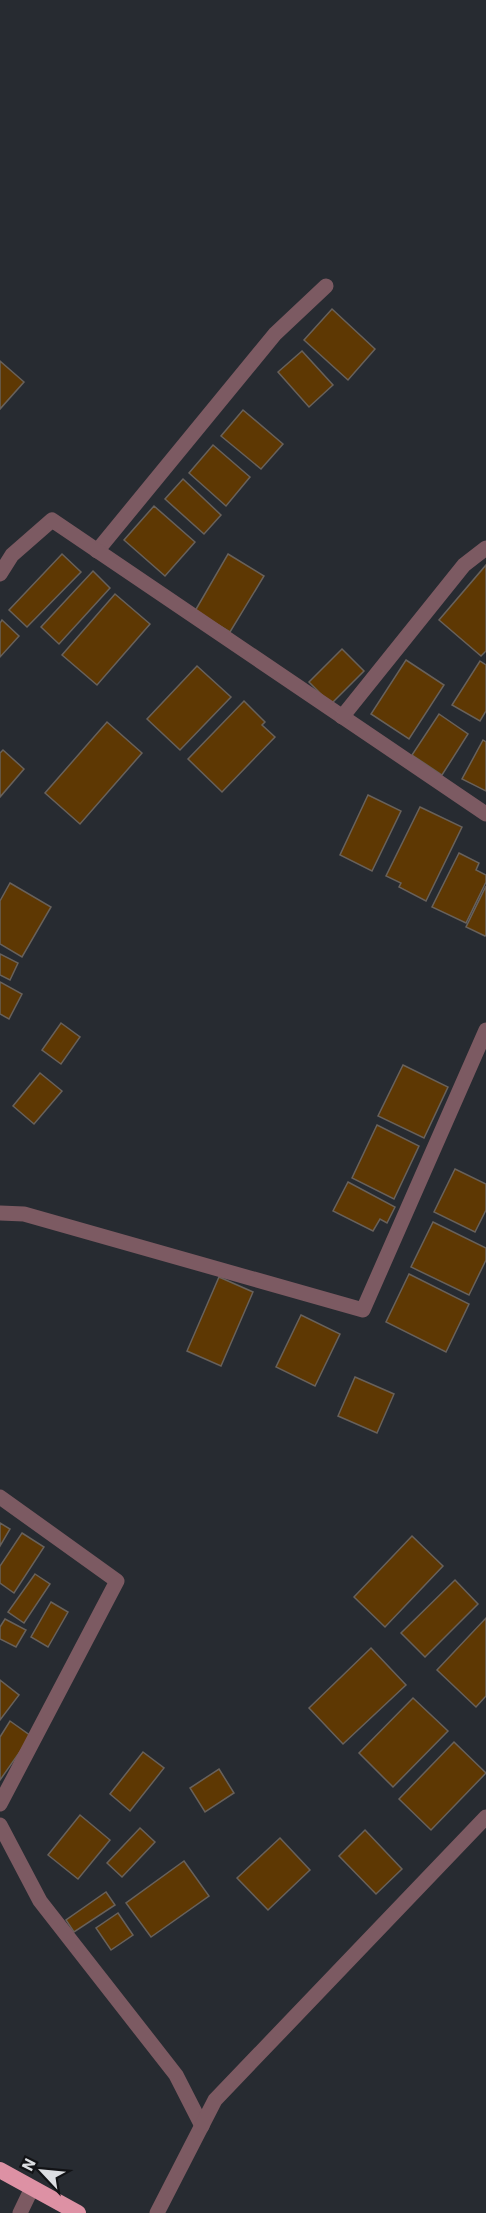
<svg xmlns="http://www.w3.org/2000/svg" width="486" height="2213" font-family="'IBM Plex Sans',sans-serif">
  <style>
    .building { fill: #5e3803; stroke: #68615b; stroke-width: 1.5 }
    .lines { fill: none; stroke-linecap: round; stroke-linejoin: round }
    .minor { stroke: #7c5a62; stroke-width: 15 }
    .trunk { stroke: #dd91a4; stroke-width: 16 }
  </style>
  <rect width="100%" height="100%" fill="#272b31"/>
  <g class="building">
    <polygon points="332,309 375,349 348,380 304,340"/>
    <polygon points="302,351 333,385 309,407 278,372"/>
    <polygon points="0,361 24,382 0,409"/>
    <polygon points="243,410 283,444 261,469 221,436"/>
    <polygon points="213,445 250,477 226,506 189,473"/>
    <polygon points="183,479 221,515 204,534 165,499"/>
    <polygon points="154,506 195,542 165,576 124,540"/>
    <polygon points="62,554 81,572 27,627 9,610"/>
    <polygon points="228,554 264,576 230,632 195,611"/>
    <polygon points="486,565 486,651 481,656 439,620"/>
    <polygon points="93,571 110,588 59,644 41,627"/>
    <polygon points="115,594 150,624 97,685 62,655"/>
    <polygon points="2,620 19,636 0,657 0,623"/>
    <polygon points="342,649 364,671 331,704 309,682"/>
    <polygon points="406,660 444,685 409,739 371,714"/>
    <polygon points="480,661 486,665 486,711 480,721 452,705"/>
    <polygon points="197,666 231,697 180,750 147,719"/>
    <polygon points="244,701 265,722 262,725 275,737 222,792 188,759"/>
    <polygon points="439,714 468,734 442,775 412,755"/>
    <polygon points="107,722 142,753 80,824 45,793"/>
    <polygon points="483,740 486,742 486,791 462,779"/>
    <polygon points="3,750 24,769 0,797 0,753"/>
    <polygon points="368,795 401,811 372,871 340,855"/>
    <polygon points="420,807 462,827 426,901 399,887 401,883 386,876"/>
    <polygon points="459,853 479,863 476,870 486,875 486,882 466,923 432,907"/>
    <polygon points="10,883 51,907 22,957 0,944 0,901"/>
    <polygon points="486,886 486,935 485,936 466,927"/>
    <polygon points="0,954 18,963 10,980 0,975"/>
    <polygon points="0,982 22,994 9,1019 0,1014"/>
    <polygon points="61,1023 80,1037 61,1064 42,1050"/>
    <polygon points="403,1065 448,1087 424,1138 378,1116"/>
    <polygon points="40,1073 62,1091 34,1124 13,1106"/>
    <polygon points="377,1125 419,1146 394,1199 352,1178"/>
    <polygon points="455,1169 486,1184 486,1210 475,1232 434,1212"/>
    <polygon points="348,1182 395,1207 387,1223 380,1219 373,1231 333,1211"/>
    <polygon points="433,1222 486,1248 486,1260 469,1295 411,1267"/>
    <polygon points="409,1274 469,1304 446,1352 386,1322"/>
    <polygon points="219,1277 253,1292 221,1366 187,1351"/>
    <polygon points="301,1315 340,1334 315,1386 276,1367"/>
    <polygon points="355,1377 394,1394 377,1433 338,1416"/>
    <polygon points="0,1523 10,1529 0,1546"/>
    <polygon points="22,1533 44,1547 14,1593 0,1583 0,1566"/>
    <polygon points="412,1536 443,1566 385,1627 354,1597"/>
    <polygon points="35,1574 50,1584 24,1623 8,1612"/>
    <polygon points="455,1580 478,1604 425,1657 401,1633"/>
    <polygon points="51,1602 68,1612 48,1647 31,1637"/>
    <polygon points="486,1618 486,1696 476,1707 437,1670"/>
    <polygon points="5,1619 26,1630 16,1647 0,1639 0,1627"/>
    <polygon points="371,1648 406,1685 343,1744 309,1708"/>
    <polygon points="0,1680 19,1695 0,1720"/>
    <polygon points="413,1698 448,1731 393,1787 359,1753"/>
    <polygon points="10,1721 31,1736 0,1780 0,1737"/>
    <polygon points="454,1742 486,1773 431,1830 399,1799"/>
    <polygon points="143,1752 164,1768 130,1811 110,1794"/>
    <polygon points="219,1769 234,1793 205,1812 190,1788"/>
    <polygon points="80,1815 110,1840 78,1879 48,1855"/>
    <polygon points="140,1828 155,1842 122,1877 107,1863"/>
    <polygon points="365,1830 402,1869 376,1894 339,1856"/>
    <polygon points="280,1838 310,1870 268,1910 237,1878"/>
    <polygon points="184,1861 209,1896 151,1937 126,1903"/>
    <polygon points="106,1892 115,1905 74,1932 66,1920"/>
    <polygon points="118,1913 133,1935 111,1950 96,1928"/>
  </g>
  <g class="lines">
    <g class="minor">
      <polyline points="97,551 275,334 326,286"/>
      <polyline points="0,574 12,555 52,520 486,814"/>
      <polyline points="342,717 464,565 486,548"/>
      <polyline points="0,1213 24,1214 363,1310 486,1030"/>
      <polyline points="0,1497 117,1581 0,1804"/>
      <polyline points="0,1825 40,1901 176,2075 202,2126"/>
      <polyline points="20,2213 32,2188"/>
      <polyline points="157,2213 215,2100 486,1817"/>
    </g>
    <polyline class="trunk" points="0,2170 78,2213"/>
  </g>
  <g transform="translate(42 2171) rotate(296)" stroke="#121316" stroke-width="4.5" paint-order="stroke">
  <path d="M0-4.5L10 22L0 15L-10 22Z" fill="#dcdee2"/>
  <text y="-9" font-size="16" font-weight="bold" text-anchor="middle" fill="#dcdee2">N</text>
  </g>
</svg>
